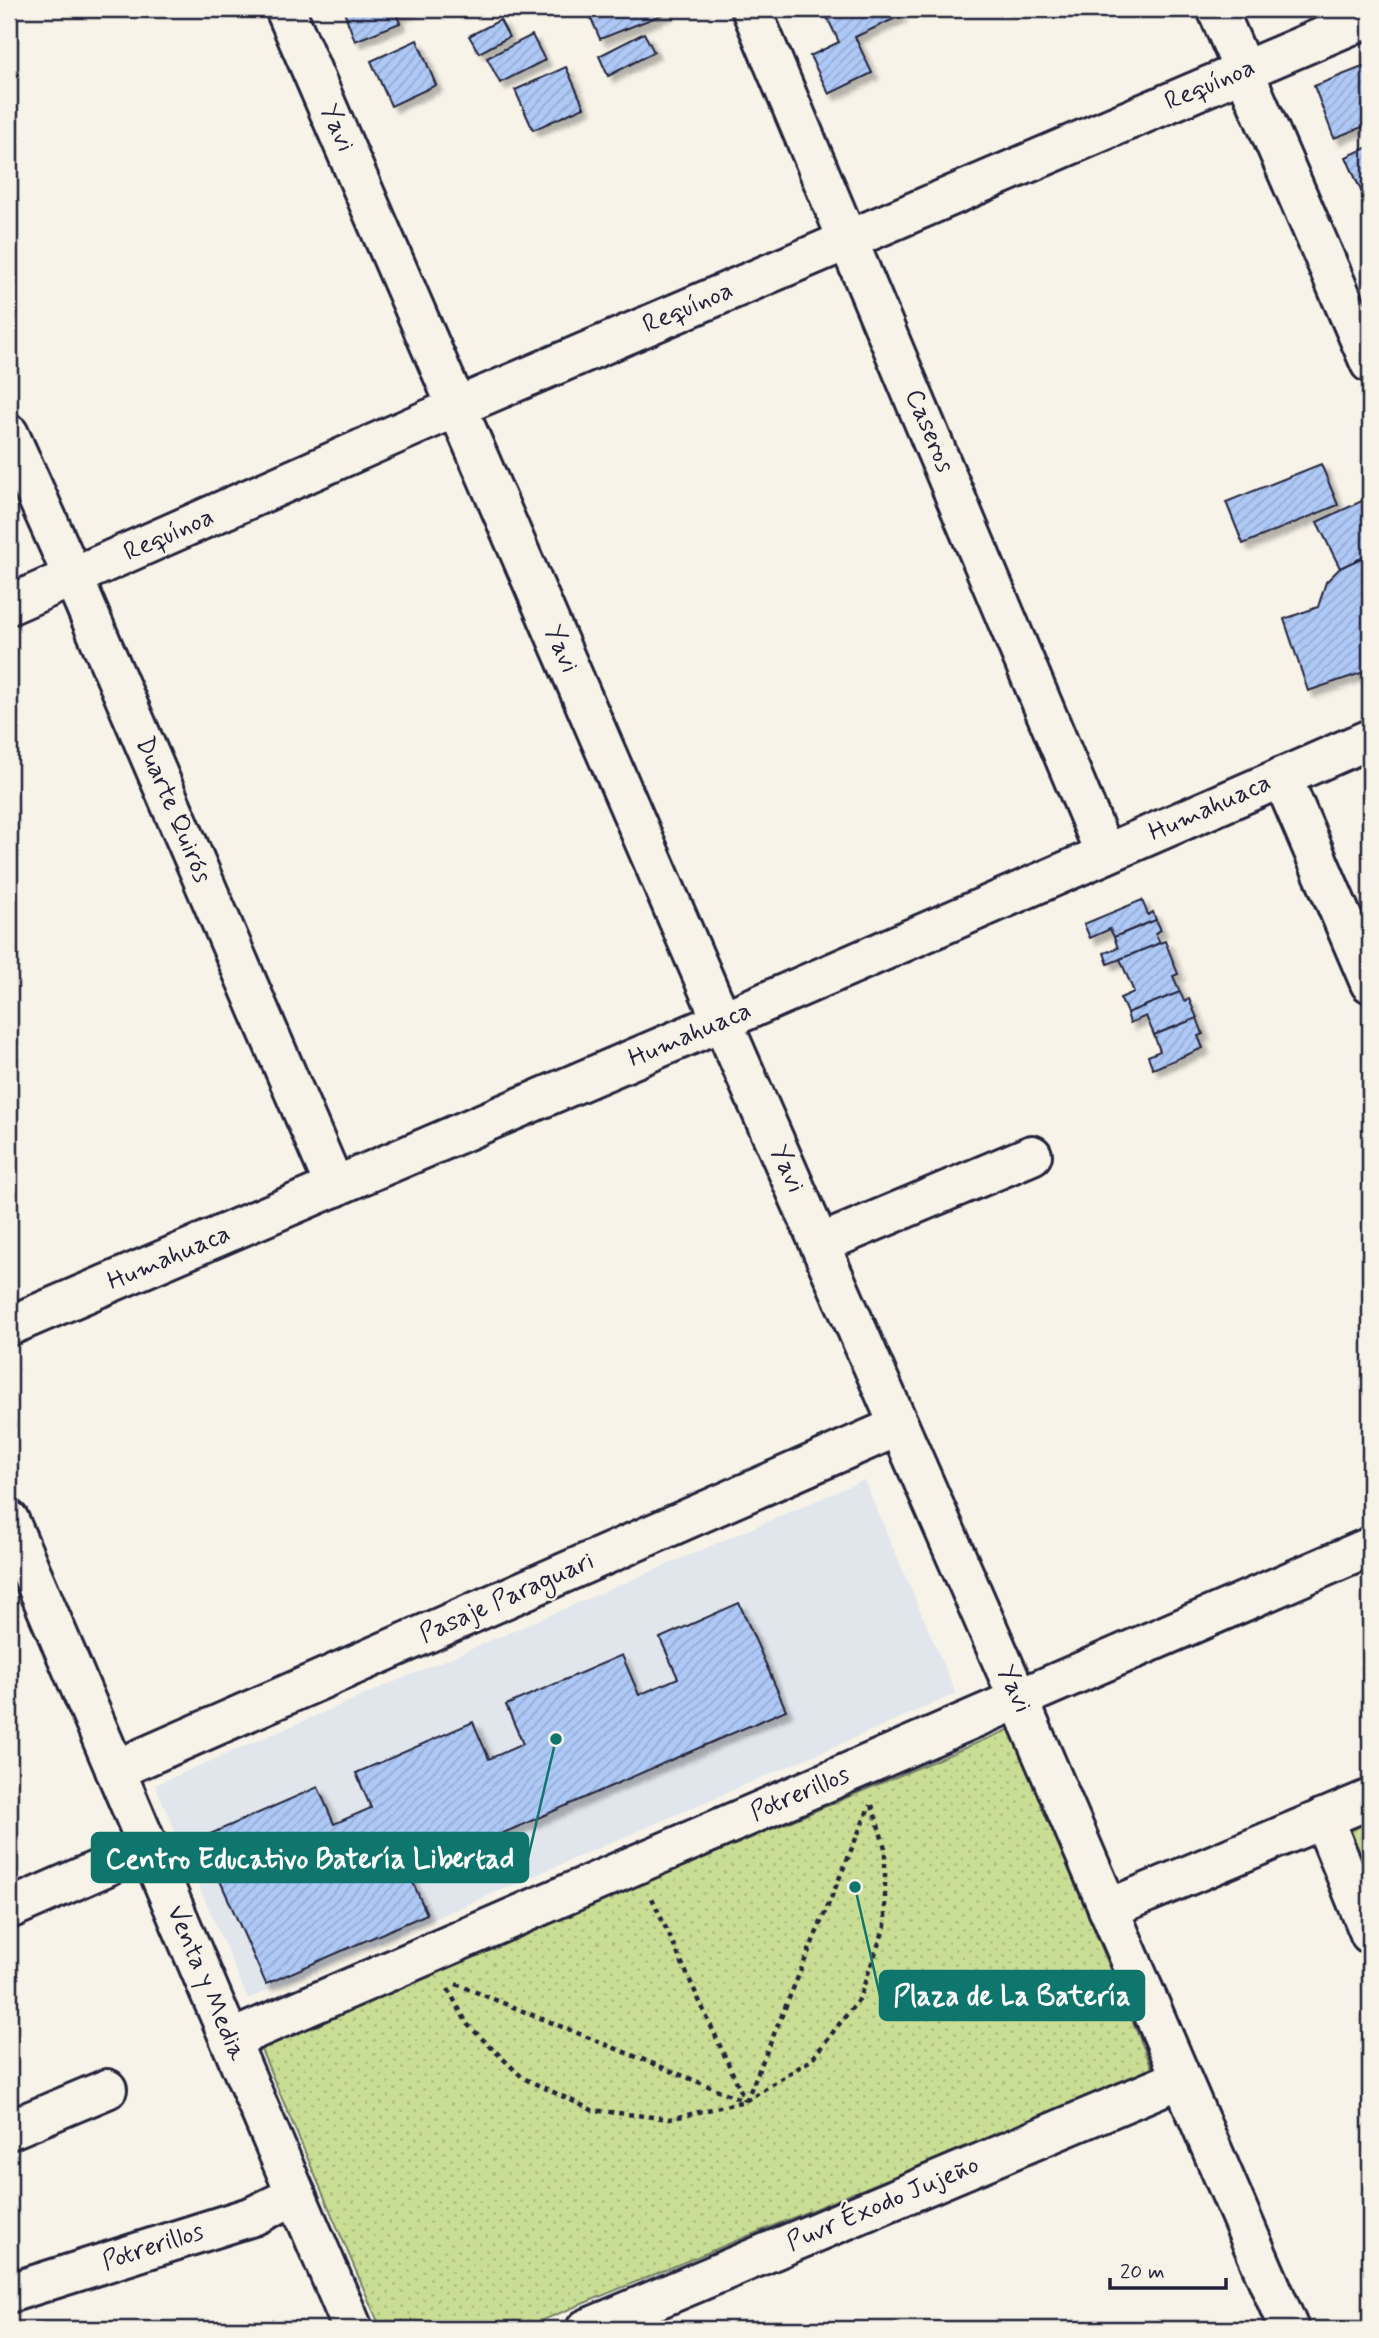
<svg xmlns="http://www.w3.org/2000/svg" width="1379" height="2338" font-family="Mynerve,sans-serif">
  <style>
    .built { fill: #e1e6ec }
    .park { fill: url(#park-dots); stroke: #768068; stroke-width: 2 }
    .building { fill: url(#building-hatch); stroke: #22223b; stroke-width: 2; filter: url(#shadow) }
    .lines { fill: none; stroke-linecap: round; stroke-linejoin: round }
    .street-casing { stroke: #22223b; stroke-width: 44 }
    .path { stroke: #22223b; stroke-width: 4.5; stroke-dasharray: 5 5; stroke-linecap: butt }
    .street { stroke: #f7f3e8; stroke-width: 38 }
    .labels { text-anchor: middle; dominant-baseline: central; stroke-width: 5; stroke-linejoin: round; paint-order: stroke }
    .street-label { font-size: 26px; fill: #22223b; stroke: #f7f3e8 }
    .leader { fill: none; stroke: #0f766e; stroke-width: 2.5 }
    .callout-dot { fill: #0f766e; stroke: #f7f3e8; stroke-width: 2.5 }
    .callout { fill: #0f766e; stroke: #0f766e; stroke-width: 2.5 }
    .callout-label { font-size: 28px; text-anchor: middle; font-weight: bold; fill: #fff }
  </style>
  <defs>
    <pattern id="park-dots" width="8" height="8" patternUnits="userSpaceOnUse" patternTransform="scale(1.75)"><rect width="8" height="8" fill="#c9de94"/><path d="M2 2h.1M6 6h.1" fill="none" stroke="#acbe80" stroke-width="1.8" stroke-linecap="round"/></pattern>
    <pattern id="building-hatch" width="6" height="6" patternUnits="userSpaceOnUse" patternTransform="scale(1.75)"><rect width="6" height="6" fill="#aec9f6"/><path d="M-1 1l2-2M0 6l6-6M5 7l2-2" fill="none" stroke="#95acd4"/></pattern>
    <filter id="shadow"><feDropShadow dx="6" dy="6" stdDeviation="2" flood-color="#0004"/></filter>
  </defs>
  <rect width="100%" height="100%" fill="#f7f3e8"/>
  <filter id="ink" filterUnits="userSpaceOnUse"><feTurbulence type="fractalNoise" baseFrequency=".0143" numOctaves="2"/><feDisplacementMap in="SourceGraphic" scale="14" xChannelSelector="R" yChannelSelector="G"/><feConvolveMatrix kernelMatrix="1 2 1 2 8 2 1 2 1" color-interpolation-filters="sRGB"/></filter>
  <g filter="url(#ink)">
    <polygon class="built" points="864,1480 956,1694 248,1999 155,1785"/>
    <g class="park">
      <polygon points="1010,1729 1153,2070 521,2329 381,2329 259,2045"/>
      <polygon points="1370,1822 1370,1889 1346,1832"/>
    </g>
    <g class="building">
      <polygon points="343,9 413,9 397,16 400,23 355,41"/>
      <polygon points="587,9 667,9 669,12 600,39"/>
      <polygon points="823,9 896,9 900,16 855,37 872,73 829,94 810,56 839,42"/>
      <polygon points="500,20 509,37 479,53 469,36"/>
      <polygon points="644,33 654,52 608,76 599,56"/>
      <polygon points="532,35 545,60 500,83 487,58"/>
      <polygon points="417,40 436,85 391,106 371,61"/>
      <polygon points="1370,64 1370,124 1334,138 1314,86"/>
      <polygon points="566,67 584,107 533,130 515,90"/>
      <polygon points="1370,146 1370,211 1346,157"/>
      <polygon points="1321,464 1338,505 1243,544 1226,502"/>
      <polygon points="1366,499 1370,508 1370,554 1340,568 1317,522"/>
      <polygon points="1370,554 1370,670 1308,691 1284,619 1318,607 1326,582 1340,568"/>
      <polygon points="1142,900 1148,915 1153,912 1156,920 1114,937 1110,929 1090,938 1084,924"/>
      <polygon points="1156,920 1161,930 1155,933 1160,943 1108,964 1104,953 1118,948 1114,937"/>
      <polygon points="1165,941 1178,974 1173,976 1180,992 1127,1013 1120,998 1134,992 1120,959"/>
      <polygon points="1180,992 1184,1001 1189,999 1197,1018 1154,1035 1146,1016 1130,1023 1127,1013"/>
      <polygon points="1197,1018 1203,1034 1198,1036 1203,1048 1153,1069 1148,1056 1160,1051 1154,1035"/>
      <polygon points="739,1603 786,1710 409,1874 427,1914 266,1984 201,1838 318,1787 334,1824 371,1808 356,1773 473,1722 489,1759 523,1744 506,1705 622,1655 639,1695 678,1678 660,1638"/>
    </g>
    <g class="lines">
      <defs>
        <g id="street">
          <polyline points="285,9 722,1021 1019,1700 1289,2329"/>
          <polyline points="751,9 1105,854"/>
          <polyline points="1217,9 1370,363"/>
          <polyline points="9,434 73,577 335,1187"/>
          <polyline points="9,605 457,407 1370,17"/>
          <polyline points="1282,777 1370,983"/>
          <polyline points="820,1244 1032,1155"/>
          <polyline points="9,1326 722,1021 1370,739"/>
          <polyline points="9,1520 353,2329"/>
          <polyline points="115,1770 899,1426"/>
          <polyline points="1323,1818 1370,1934"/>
          <polyline points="9,1909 148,1848"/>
          <polyline points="1108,1909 1370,1799"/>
          <polyline points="230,2040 1370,1547"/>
          <polyline points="9,2130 107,2089"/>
          <polyline points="9,2293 253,2216 296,2195"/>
          <polyline points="586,2329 1180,2079"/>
        </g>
      </defs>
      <use href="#street" class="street-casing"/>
      <g class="path">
        <polyline points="652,1898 745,2100"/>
        <polyline points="456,1984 743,2100"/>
        <polyline points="448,1989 468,2025 523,2078 592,2110 670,2119 745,2101 811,2060 859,1999 885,1926 885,1848 872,1805"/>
        <polyline points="746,2101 870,1805"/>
      </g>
      <use href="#street" class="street"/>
    </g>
  </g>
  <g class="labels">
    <g class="street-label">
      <text transform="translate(1210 85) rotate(-23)">Requínoa</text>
      <text transform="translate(337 128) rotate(67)">Yavi</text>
      <text transform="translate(688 308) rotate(-23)">Requínoa</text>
      <text transform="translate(929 431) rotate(67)">Caseros</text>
      <text transform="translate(169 535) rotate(-24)">Requínoa</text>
      <text transform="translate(561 649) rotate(67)">Yavi</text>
      <text transform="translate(1210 808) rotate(-24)">Humahuaca</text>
      <text transform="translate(173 810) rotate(67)">Duarte Quirós</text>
      <text transform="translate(690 1035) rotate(-23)">Humahuaca</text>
      <text transform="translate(787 1169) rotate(66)">Yavi</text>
      <text transform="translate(169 1258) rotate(-23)">Humahuaca</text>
      <text transform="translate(507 1598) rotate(-24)">Pasaje Paraguari</text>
      <text transform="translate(1014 1689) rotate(66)">Yavi</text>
      <text transform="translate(800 1794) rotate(-23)">Potrerillos</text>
      <text transform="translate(206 1983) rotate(67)">Venta y Media</text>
      <text transform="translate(883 2204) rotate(-23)">Puvr Éxodo Jujeño</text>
      <text transform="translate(153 2247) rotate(-18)">Potrerillos</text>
    </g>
  </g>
  <path class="leader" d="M556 1739L528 1858M855 1887L880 1996"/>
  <g class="callout-dot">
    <circle cx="556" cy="1739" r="7"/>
    <circle cx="855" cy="1887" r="7"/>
  </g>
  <g class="callout">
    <rect x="92" y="1833" width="436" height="49" rx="7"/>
    <rect x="880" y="1971" width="264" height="49" rx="7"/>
  </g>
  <g class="callout-label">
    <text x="310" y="1868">Centro Educativo Batería Libertad</text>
    <text x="1012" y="2005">Plaza de La Batería</text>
  </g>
  <rect width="1379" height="2338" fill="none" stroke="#f7f3e8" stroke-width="35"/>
  <rect x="18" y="18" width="1344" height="2303" fill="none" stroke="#22223b" stroke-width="2.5" filter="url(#ink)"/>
  <path d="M1110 2278v10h116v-10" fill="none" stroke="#22223b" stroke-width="3.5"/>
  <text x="1120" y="2278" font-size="21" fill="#22223b" stroke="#f7f3e8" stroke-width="5" paint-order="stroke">20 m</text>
</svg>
